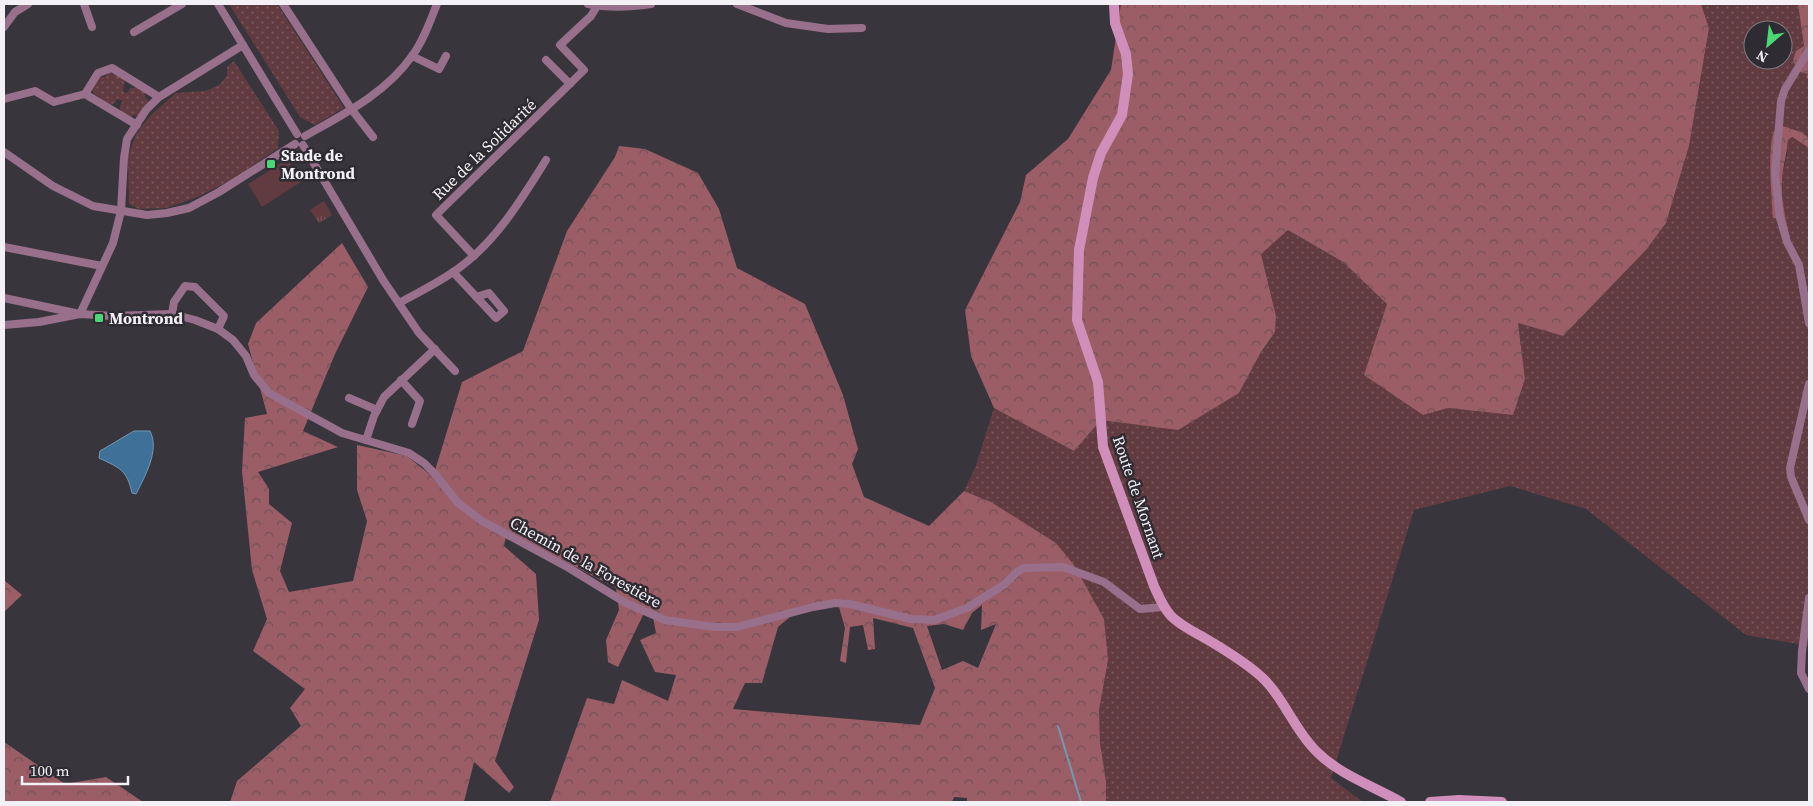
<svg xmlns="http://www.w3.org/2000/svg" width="1813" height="806" font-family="'Source Serif 4',serif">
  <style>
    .grass { fill: url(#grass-dots); fill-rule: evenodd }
    .forest { fill: url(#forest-crowns); fill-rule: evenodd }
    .park { fill: url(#park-tufts) }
    .garden { fill: #613b40 }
    .water { fill: #3f7097; stroke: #7597b4 }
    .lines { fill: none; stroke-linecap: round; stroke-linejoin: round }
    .stream { stroke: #7597b4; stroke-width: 2 }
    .street { stroke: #99708b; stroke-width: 8 }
    .secondary { stroke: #d08fbb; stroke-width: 10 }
    .poi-dot { fill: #4cd676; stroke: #2f2b32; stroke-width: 2 }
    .labels { text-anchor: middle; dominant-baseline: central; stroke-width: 5; stroke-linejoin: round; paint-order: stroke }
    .street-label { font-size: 16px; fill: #f3f1f6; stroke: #2f2b32 }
    .poi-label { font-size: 16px; font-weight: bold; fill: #f3f1f6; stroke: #2f2b32; text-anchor: start }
  </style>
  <defs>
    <pattern id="grass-dots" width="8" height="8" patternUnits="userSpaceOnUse" patternTransform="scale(1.25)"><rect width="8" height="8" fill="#613b40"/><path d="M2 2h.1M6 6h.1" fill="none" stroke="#78585c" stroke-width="1.8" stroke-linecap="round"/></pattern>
    <pattern id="forest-crowns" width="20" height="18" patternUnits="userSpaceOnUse" patternTransform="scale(1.25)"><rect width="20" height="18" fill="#9b5d66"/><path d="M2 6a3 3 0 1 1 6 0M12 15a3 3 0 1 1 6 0" fill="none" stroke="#725258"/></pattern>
    <pattern id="park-tufts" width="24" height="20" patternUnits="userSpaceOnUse" patternTransform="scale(1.25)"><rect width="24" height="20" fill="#613b40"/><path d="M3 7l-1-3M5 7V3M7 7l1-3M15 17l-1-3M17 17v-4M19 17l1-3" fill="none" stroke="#78585c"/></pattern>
  </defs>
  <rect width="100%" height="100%" fill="#39353d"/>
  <g class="grass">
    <polygon points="229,4 277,4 344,108 315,125 300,117"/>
    <path d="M 1701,4 L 1798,4 L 1808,74 L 1806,77 L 1809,81 L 1809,138 L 1801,132 L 1783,126 L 1781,219 L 1789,237 L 1783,211 L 1782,177 L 1787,155 L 1788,140 L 1792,137 L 1809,148 L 1809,646 L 1746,635 L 1586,509 L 1510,486 L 1414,510 L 1331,778 L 1363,802 L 1106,802 C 1105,772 1096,740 1099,709 C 1100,693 1105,676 1108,660 L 991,502 L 964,491 L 975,468 L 994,408 L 1074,451 L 1101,420 L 1239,393 L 1261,352 L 1275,332 L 1276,316 L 1261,254 L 1288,230 L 1343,262 L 1387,304 L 1423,415 L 1448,408 L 1513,415 L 1525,379 L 1518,323 L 1563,336 L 1646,250 L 1666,223 L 1689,146 L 1709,28 ZM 1753,30 L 1783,30 L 1783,60 L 1753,60 Z"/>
    <polygon points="234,61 279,131 278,148 232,180 195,198 166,208 139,209 129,204 128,156 137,132 151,115 176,93 206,91 219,85 227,76 227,67"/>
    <polygon points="109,72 114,75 115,72 125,79 123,92 127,93 130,88 134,88 137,85 145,91 145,97 150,102 138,116 133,115 129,118 120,113 120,106 123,101 117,99 115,103 108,106 98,100 100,97 95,95 91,88 98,76 105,77"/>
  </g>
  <g class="forest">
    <polygon points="1121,4 1701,4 1709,28 1689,146 1666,223 1646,250 1563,336 1518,323 1525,379 1513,415 1448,408 1423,415 1364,375 1387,304 1343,262 1288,230 1261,254 1276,316 1275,332 1261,352 1239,393 1178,430 1101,420 1074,451 994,408 971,356 965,310 1020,202 1026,175 1068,139 1111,70"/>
    <polygon points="1798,4 1809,4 1809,81 1806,77 1808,74 1798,71 1793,60 1796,51 1804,46"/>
    <path d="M 1783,126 L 1801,132 L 1809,138 L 1809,148 L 1792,137 L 1788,140 C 1787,153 1783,166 1782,179 C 1781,199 1785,217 1790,237 L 1785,236 L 1781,219 L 1773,218 C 1772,202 1766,139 1776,129 C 1778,127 1781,127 1783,126 Z"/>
    <path d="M 619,146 L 645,149 L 698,173 L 719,209 L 737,268 L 805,304 L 843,395 L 858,449 L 852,464 L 864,497 L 929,526 L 964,491 L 991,502 L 1056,543 L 1074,565 L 1104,619 L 1108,660 L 1099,710 L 1100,743 L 1106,782 L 1106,802 L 967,802 L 967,798 L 954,797 L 952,802 L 550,802 L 587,698 L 614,704 L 622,680 L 668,701 L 676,675 L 655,672 L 640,640 L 656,633 L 652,612 L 646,609 L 618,667 L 608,662 L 606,640 L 619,610 L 616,588 L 507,531 L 504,546 L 536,574 L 539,620 L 495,761 L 514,787 L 509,793 L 474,762 L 464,802 L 230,802 L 237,781 L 301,726 L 290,708 L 305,689 L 253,651 L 267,619 L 252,570 L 242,471 L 245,418 L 267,414 L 248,344 L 256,323 L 342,243 L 368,287 L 335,354 L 303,431 L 338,447 L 258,472 L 269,489 L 269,504 L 292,523 L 280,571 L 289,592 L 353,581 L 367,521 L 357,490 L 357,445 L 407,456 L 433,477 L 462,382 L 523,351 L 567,231 L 615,157 ZM 837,600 L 845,628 L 840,661 L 846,663 L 850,627 L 863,625 L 868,650 L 875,649 L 873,618 L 913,628 L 935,688 L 920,725 L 733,709 L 745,683 L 762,683 L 778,627 L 803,606 ZM 982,605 L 981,630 L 996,624 L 978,668 L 963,661 L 942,670 L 927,626 L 944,624 L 963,630 L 972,613 Z"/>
    <polygon points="4,580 22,595 4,612"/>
    <polygon points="4,742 65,784 106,777 143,802 4,802"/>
  </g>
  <polygon class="park" points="324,201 332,215 319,223 310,210"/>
  <polygon class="garden" points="287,159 301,182 262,207 248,184"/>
  <path class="water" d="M 134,431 L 150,431 C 160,450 145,476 136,494 L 132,493 C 127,470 120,468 99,458 L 100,451 Z"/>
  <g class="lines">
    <polyline class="stream" points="1058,726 1081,802"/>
    <g class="street">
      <polyline points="84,4 92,27"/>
      <polyline points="218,4 297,134"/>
      <polyline points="283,4 352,110 373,137"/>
      <path d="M 588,4 C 608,8 631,7 651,4"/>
      <polyline points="737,4 786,23 828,29 862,28"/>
      <polyline points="4,27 15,12 28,4"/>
      <polyline points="134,32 182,4"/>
      <polyline points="1809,50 1785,89 1781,101 1775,174 1780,218 1787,242 1799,265 1809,323"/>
      <polyline points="412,56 439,69 446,56"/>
      <polyline points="546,60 570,84"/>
      <polyline points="4,99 35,91 54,102 85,94"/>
      <polyline points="137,125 85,94 98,73 112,68 159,97"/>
      <path d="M 305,136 C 344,114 386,93 412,56 C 424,40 430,21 437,4"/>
      <polyline points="303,145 383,280 419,333 455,371"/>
      <polyline points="4,152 53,186 93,206 147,215 167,213 189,208 219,192 295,144"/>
      <polyline points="4,247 102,266"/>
      <polyline points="474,256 436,215 584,70 560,45 591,16 597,6"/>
      <polyline points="453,272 496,318 504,311 489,293 476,297"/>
      <polyline points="4,298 75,313"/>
      <path d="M 399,303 C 419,292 440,282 459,268 C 497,240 521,200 546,160"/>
      <polyline points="80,314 113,243 121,211 124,158 127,139 146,110 159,97 243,45"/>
      <polyline points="172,314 174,302 185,286 195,287 224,316 218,329"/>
      <polyline points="4,325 39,322 80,314 113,316 172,314 195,320 218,329 233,340 246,356 254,375 269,393 342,433 409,453 424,463 435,474 458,503 482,521 569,568 626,603 665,620 714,627 737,627 813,607 835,603 850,604 911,619 934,620 967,608 1005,584 1017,572 1024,568 1063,567 1104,582 1140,609 1164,607"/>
      <polyline points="401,380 420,401 412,424"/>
      <polyline points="1809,384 1790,468 1791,477 1809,520"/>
      <polyline points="349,398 377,410"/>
      <polyline points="366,440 374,416 384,397 435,349"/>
      <polyline points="1809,598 1802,651 1801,673 1809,689"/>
    </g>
    <g class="secondary">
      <path d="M 1114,4 L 1115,23 L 1126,54 L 1128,74 L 1122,115 L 1101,153 L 1093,178 L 1079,250 L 1077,320 L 1098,382 L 1103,447 L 1154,586 C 1159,597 1163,607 1171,616 C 1180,625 1192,631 1203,637 C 1222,648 1240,659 1257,673 C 1283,694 1293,729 1317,752 C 1340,775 1373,786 1401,802"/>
      <polyline points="1430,802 1459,800 1502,802"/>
    </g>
  </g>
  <g class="poi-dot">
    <rect x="266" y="159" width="10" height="10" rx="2.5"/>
    <rect x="94" y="313" width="10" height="10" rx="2.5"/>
  </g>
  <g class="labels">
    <g class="street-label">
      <text transform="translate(484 149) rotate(-44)">Rue de la Solidarité</text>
      <text transform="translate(1139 497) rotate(71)">Route de Mornant</text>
      <text transform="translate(586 562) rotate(29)">Chemin de la Forestière</text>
    </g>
    <g class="poi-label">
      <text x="281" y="155">Stade de<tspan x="281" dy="18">Montrond</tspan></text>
      <text x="109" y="318">Montrond</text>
    </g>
  </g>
  <rect width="1813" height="806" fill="none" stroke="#f3f1f6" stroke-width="10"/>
  <g transform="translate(1768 45) rotate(208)"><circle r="24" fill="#2f2b32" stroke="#7d7a80"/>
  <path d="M0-4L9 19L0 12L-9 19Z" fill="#4cd676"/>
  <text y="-8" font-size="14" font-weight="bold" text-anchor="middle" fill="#f3f1f6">N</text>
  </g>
  <path d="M22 776v8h106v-8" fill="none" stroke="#f3f1f6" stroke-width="2.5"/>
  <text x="30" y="776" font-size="15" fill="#f3f1f6" stroke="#2f2b32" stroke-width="4" paint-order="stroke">100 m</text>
</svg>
